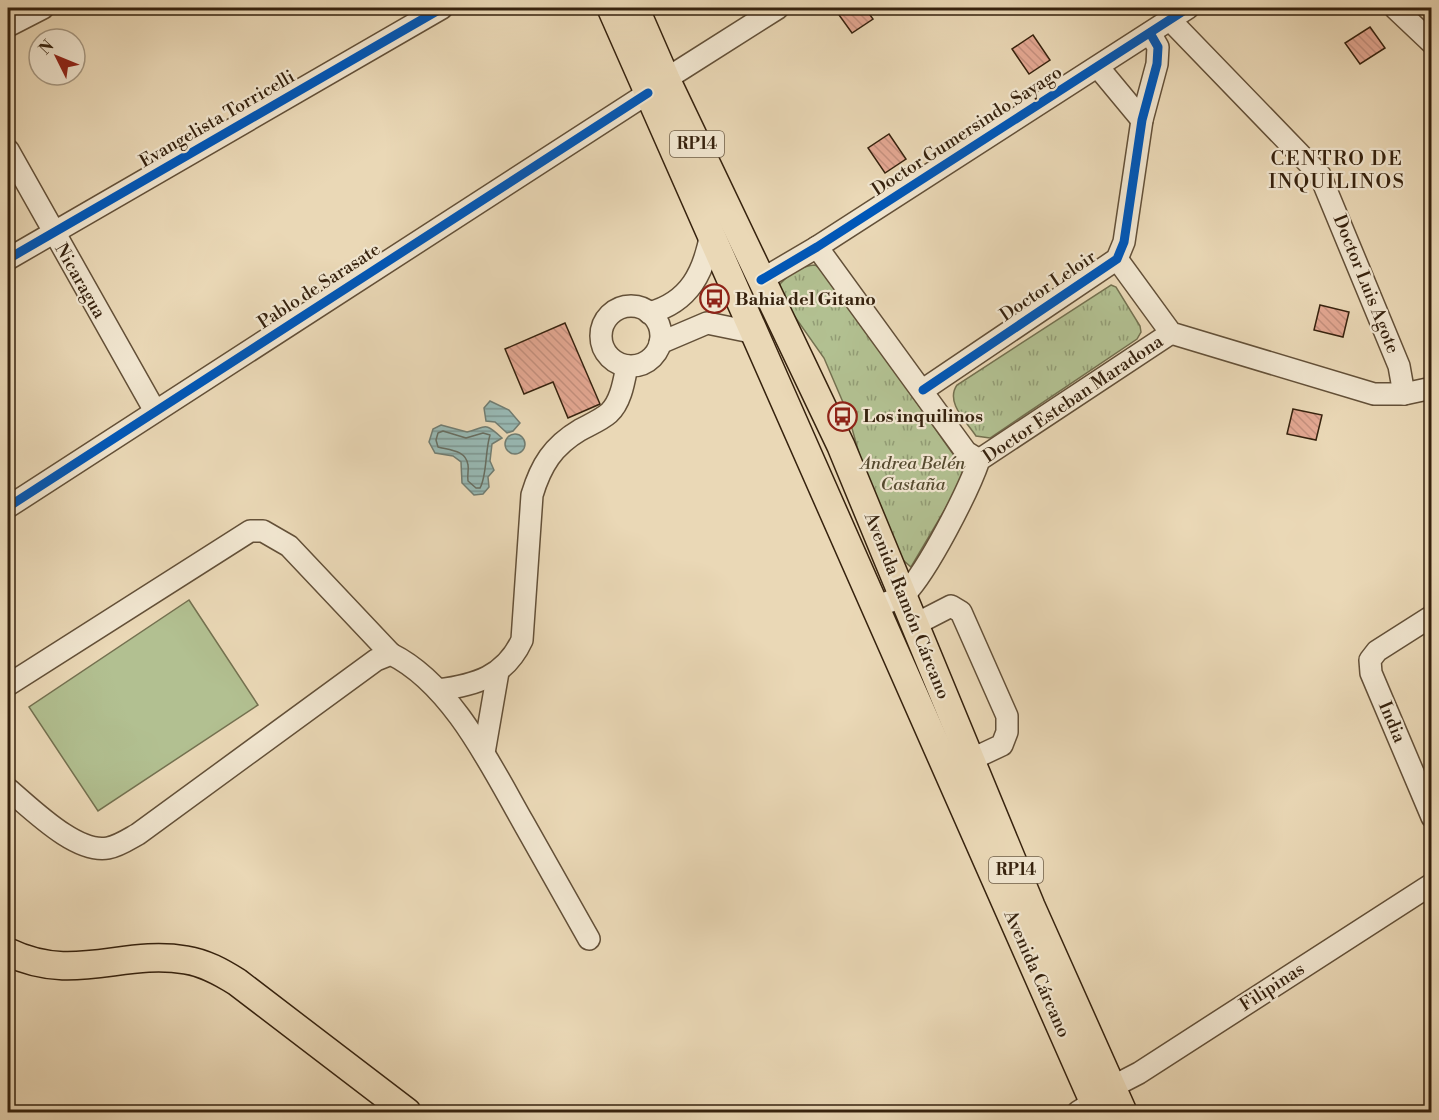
<svg xmlns="http://www.w3.org/2000/svg" width="1439" height="1120" font-family="'Libre Bodoni',serif">
  <style>
    .park { fill: url(#park-tufts); stroke: #747150; stroke-width: 1.5 }
    .garden { fill: #b2c091; stroke: #747150; stroke-width: 1.5 }
    .water { fill: url(#water-rules); stroke: #717d72; stroke-width: 1.5 }
    .lines { fill: none; stroke-linecap: round; stroke-linejoin: round }
    .shore { stroke: #676e61; stroke-width: 1.5 }
    .building { fill: url(#building-back-hatch); stroke: #36220e; stroke-width: 1.5 }
    .minor-casing { stroke: #635038; stroke-width: 24 }
    .major-casing { stroke: #36220e; stroke-width: 30 }
    .minor { stroke: #f1e6d0; stroke-width: 21 }
    .major { stroke: #ead8b6; stroke-width: 27 }
    .cycleway-casing { stroke: #f1e6d0; stroke-width: 13 }
    .cycleway { stroke: #0057b8; stroke-width: 9 }
    .labels { text-anchor: middle; dominant-baseline: central; stroke-width: 4.5; stroke-linejoin: round; paint-order: stroke }
    .shield { fill: #f1e6d0; stroke: #6e5d48; stroke-width: 1.5 }
    .shield-label { font-size: 16px; font-weight: bold; fill: #36220e }
    .street-label { font-size: 18px; fill: #36220e; stroke: #f1e6d0 }
    .poi-label { font-size: 18px; font-weight: bold; fill: #36220e; stroke: #f1e6d0; text-anchor: start }
    .park-label { font-size: 18px; font-style: italic; fill: #554a2f; stroke: #f1e6d0 }
    .neighbourhood-label { font-size: 20px; letter-spacing: 1.5px; fill: #36220e; stroke: #f1e6d0 }
  </style>
  <defs>
    <pattern id="park-tufts" width="24" height="20" patternUnits="userSpaceOnUse" patternTransform="scale(1.5)"><rect width="24" height="20" fill="#b2c091"/><path d="M3 7l-1-3M5 7V3M7 7l1-3M15 17l-1-3M17 17v-4M19 17l1-3" fill="none" stroke="#929c75"/></pattern>
    <pattern id="water-rules" width="6" height="5" patternUnits="userSpaceOnUse" patternTransform="scale(1.5)"><rect width="6" height="5" fill="#98b9b4"/><path d="M0 2.5h6" fill="none" stroke="#7d9691"/></pattern>
    <pattern id="building-back-hatch" width="6" height="6" patternUnits="userSpaceOnUse" patternTransform="scale(1.5)"><rect width="6" height="6" fill="#e4a893"/><path d="M-1 5l2 2M0 0l6 6M5-1l2 2" fill="none" stroke="#c4907e"/></pattern>
  </defs>
  <rect width="100%" height="100%" fill="#ead8b6"/>
  <filter id="stains"><feTurbulence type="fractalNoise" baseFrequency=".00333" numOctaves="4"/><feColorMatrix values="0 0 0 0 .2 0 0 0 0 .09 0 0 0 0 .02 0 0 0 .5 -.17"/></filter>
  <radialGradient id="worn" r=".72"><stop offset=".6" stop-color="#630" stop-opacity="0"/><stop offset="1" stop-color="#630" stop-opacity=".3"/></radialGradient>
  <g class="park">
    <path d="M 815,265 L 826,273 L 960,464 L 964,477 L 911,567 L 895,553 L 865,475 L 848,414 L 824,358 L 781,297 L 780,284 C 790,273 801,266 815,265 Z"/>
    <path d="M 1111,285 L 1116,287 L 1140,326 L 1141,332 L 1137,339 L 990,438 L 976,436 C 966,421 945,402 957,385 Z"/>
  </g>
  <polygon class="garden" points="189,600 258,705 98,811 29,707"/>
  <g class="water">
    <polygon points="490,401 509,410 520,423 513,431 507,433 495,422 486,421 484,408"/>
    <path d="M 441,425 L 467,432 C 486,428 483,420 502,438 L 492,444 L 490,461 L 494,470 L 488,477 L 489,487 L 483,494 L 474,495 L 462,483 L 461,462 L 453,456 L 435,453 L 429,442 L 433,429 Z"/>
    <circle cx="515" cy="444" r="10"/>
  </g>
  <g class="lines">
    <path class="shore" d="M 443,431 L 466,438 L 483,433 L 490,435 C 485,451 487,476 480,488 L 476,488 L 468,481 C 467,475 469,470 468,465 C 466,450 449,450 438,447 L 436,440 L 438,433 Z"/>
  </g>
  <g class="building">
    <polygon points="834,8 865,8 873,19 852,33"/>
    <polygon points="1370,27 1385,48 1360,64 1345,43"/>
    <polygon points="1033,35 1050,60 1029,74 1012,49"/>
    <polygon points="889,134 906,159 885,173 868,148"/>
    <polygon points="1320,305 1349,312 1343,337 1314,330"/>
    <polygon points="565,323 600,404 568,418 553,382 524,394 505,349"/>
    <polygon points="1293,409 1322,415 1316,440 1287,434"/>
  </g>
  <g class="lines">
    <defs>
      <g id="minor">
        <polyline points="1395,8 1432,43"/>
        <polyline points="1170,20 1320,175 1399,366 1404,394"/>
        <polyline points="8,26 43,8"/>
        <polyline points="1098,67 1142,120"/>
        <polyline points="666,79 778,8"/>
        <polyline points="8,150 155,411"/>
        <polyline points="817,247 966,452 979,460"/>
        <polyline points="8,259 442,8"/>
        <polyline points="1117,259 1171,333 1374,394 1404,394 1432,388"/>
        <polyline points="761,280 817,247 1188,8"/>
        <circle cx="631" cy="336" r="30"/>
        <path d="M 649,313 C 690,302 704,272 711,233"/>
        <polyline points="660,343 707,323 756,333"/>
        <polyline points="923,390 1117,259 1124,242 1142,120 1157,64 1158,47 1150,33"/>
        <polyline points="8,507 648,93"/>
        <path d="M 875,607 C 884,603 898,600 905,594 C 928,570 968,492 979,460 L 1171,333"/>
        <polyline points="1432,616 1377,651 1370,660 1371,673 1432,817"/>
        <polyline points="916,624 951,606 961,612 1007,716 1007,732 1002,745 970,760"/>
        <polyline points="8,685 250,531 263,531 289,546 391,654"/>
        <path d="M 438,690 C 475,685 505,677 522,640 L 532,495 C 541,465 553,446 580,430 C 589,425 601,420 609,413 C 621,402 624,381 627,366"/>
        <polyline points="484,753 498,672"/>
        <path d="M 8,789 C 31,808 76,854 108,848 C 119,846 129,839 138,834 L 376,660 L 391,654 C 452,684 491,766 523,822 C 545,861 567,900 589,939"/>
        <polyline points="1112,1087 1139,1073 1432,884"/>
        <polyline points="1078,1112 1094,1102"/>
      </g>
      <g id="major">
        <polyline points="611,8 1098,1112"/>
        <polyline points="635,8 666,79 841,446 1031,906 1123,1112"/>
        <path d="M 8,952 C 74,984 122,949 186,960 C 205,963 221,972 237,982 L 407,1112"/>
      </g>
    </defs>
    <use href="#minor" class="minor-casing"/>
    <use href="#major" class="major-casing"/>
    <use href="#minor" class="minor"/>
    <use href="#major" class="major"/>
    <defs>
      <g id="cycleway">
        <polyline points="8,259 442,8"/>
        <polyline points="761,280 817,247 1188,8"/>
        <polyline points="923,390 1117,259 1124,242 1142,120 1157,64 1158,47 1150,33"/>
        <polyline points="8,507 648,93"/>
      </g>
    </defs>
    <use href="#cycleway" class="cycleway-casing"/>
    <use href="#cycleway" class="cycleway"/>
  </g>
  <defs>
    <symbol id="bus-ring" viewBox="-11 -11 22 22"><circle r="9.5" fill="#f1e6d0" stroke="#8f2418" stroke-width="1.5"/><path d="M-5-6H5V4H4V6H2V4H-2V6H-4V4H-5ZM-3.5-4V0h7V-4ZM-3.5 1.2v1.5H-2V1.2ZM2 1.2v1.5H3.5V1.2Z" fill="#8f2418"/></symbol>
  </defs>
  <g fill-rule="evenodd">
    <use href="#bus-ring" x="698" y="282" width="33" height="33"/>
    <use href="#bus-ring" x="826" y="400" width="33" height="33"/>
  </g>
  <g class="labels">
    <g class="shield">
      <rect x="670" y="131" width="54" height="26" rx="4.5"/>
      <rect x="989" y="857" width="54" height="26" rx="4.5"/>
    </g>
    <g class="shield-label">
      <text x="697" y="144">RP14</text>
      <text x="1016" y="870">RP14</text>
    </g>
    <g class="street-label">
      <text transform="translate(217 119) rotate(-30)">Evangelista Torricelli</text>
      <text transform="translate(967 131) rotate(-33)">Doctor Gumersindo Sayago</text>
      <text transform="translate(80 281) rotate(60)">Nicaragua</text>
      <text transform="translate(1366 284) rotate(68)">Doctor Luis Agote</text>
      <text transform="translate(319 286) rotate(-33)">Pablo de Sarasate</text>
      <text transform="translate(1048 286) rotate(-34)">Doctor Leloir</text>
      <text transform="translate(1073 399) rotate(-34)">Doctor Esteban Maradona</text>
      <text transform="translate(907 606) rotate(68)">Avenida Ramón Cárcano</text>
      <text transform="translate(1392 722) rotate(67)">India</text>
      <text transform="translate(1037 974) rotate(66)">Avenida Cárcano</text>
      <text transform="translate(1272 987) rotate(-33)">Filipinas</text>
    </g>
    <g class="poi-label">
      <text x="735" y="299">Bahia del Gitano</text>
      <text x="863" y="416">Los inquilinos</text>
    </g>
    <g class="park-label">
      <text x="913" y="463">Andrea Belén<tspan x="913" dy="21">Castaña</tspan></text>
    </g>
    <g class="neighbourhood-label">
      <text x="1337" y="159">CENTRO DE<tspan x="1337" dy="23">INQUILINOS</tspan></text>
    </g>
  </g>
  <rect width="1439" height="1120" fill="none" stroke="#ead8b6" stroke-width="30"/>
  <rect x="9" y="9" width="1421" height="1102" fill="none" stroke="#36220e" stroke-width="3"/>
  <rect x="15" y="15" width="1409" height="1090" fill="none" stroke="#36220e" stroke-width="1.5"/>
  <g transform="translate(57 57) rotate(313)"><circle r="28" fill="#f1e6d0" stroke="#a69882" stroke-width="1.5"/>
  <path d="M0-4.5L10 22L0 15L-10 22Z" fill="#8f2418"/>
  <text y="-9" font-size="16" font-weight="bold" text-anchor="middle" fill="#36220e">N</text>
  </g>
  <rect width="100%" height="100%" filter="url(#stains)"/>
  <rect width="100%" height="100%" fill="url(#worn)"/>
</svg>
